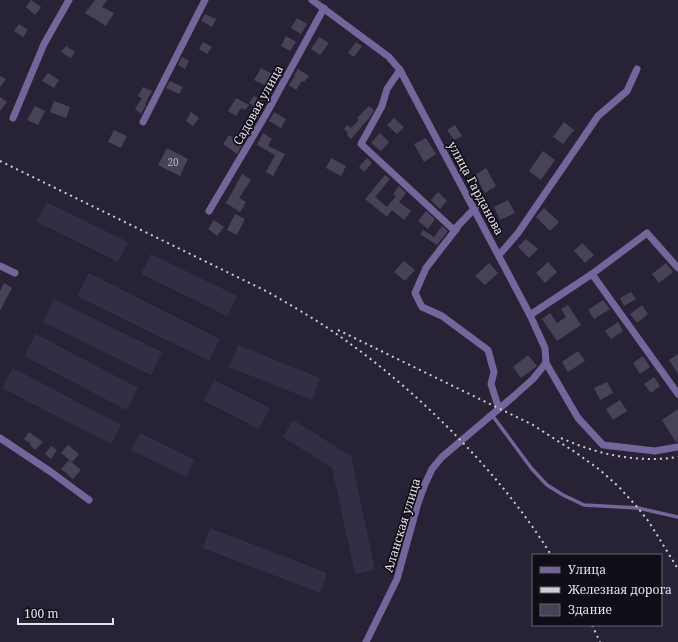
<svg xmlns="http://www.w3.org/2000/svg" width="678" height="642" font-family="'Noto Serif',serif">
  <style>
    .built { fill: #342d46 }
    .building { fill: #484259 }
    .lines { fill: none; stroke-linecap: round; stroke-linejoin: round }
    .service { stroke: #74669a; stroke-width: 3.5 }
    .minor { stroke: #74669a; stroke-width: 7 }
    .rail { stroke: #d0cddb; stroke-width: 2; stroke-dasharray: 2 4; stroke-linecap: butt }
    .labels { text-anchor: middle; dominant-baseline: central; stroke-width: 3.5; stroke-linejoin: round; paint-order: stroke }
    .number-label { font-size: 10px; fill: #bdb9ca }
    .street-label { font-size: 12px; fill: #e4e1ef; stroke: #100d16 }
  </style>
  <rect width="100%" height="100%" fill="#282237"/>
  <g class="built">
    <polygon points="46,202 128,242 118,262 37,222"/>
    <polygon points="151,254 237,296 227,316 141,274"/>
    <polygon points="89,273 220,339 209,361 77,296"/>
    <polygon points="54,299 162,352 151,375 43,322"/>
    <polygon points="36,334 138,388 126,410 24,356"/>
    <polygon points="238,345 320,378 312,400 229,367"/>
    <polygon points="13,368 121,425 111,444 2,388"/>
    <polygon points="214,380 270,408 259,429 204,401"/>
    <polygon points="293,420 351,456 375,570 355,574 332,468 283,437"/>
    <polygon points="140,433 195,460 186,477 131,450"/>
    <polygon points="210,528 327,573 320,593 203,548"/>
  </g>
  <g class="building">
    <polygon points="31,0 41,7 35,15 26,7"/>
    <polygon points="95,0 107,0 102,7 114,13 106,26 85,13"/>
    <polygon points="205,14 216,19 212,27 201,21"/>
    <polygon points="297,18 307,24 301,34 291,28"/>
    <polygon points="19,24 28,30 23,37 14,31"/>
    <polygon points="286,36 296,42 290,51 281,46"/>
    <polygon points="319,37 329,43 320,55 311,49"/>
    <polygon points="203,42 212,47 207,54 199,49"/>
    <polygon points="356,42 362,46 354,57 348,53"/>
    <polygon points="66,46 75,52 71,58 61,52"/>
    <polygon points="182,57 189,61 185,69 178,65"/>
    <polygon points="261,68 278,77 272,89 254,80"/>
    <polygon points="298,69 309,76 304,82 302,81 296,90 289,85 295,76 294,75"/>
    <polygon points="48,73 59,80 54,88 42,81"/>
    <polygon points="0,76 6,79 0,87"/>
    <polygon points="170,81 183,87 179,94 166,88"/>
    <polygon points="143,87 152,91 145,104 146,105 141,114 135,109 142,98 138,96"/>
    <polygon points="254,96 263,101 259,109 249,103"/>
    <polygon points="0,97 7,102 0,111"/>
    <polygon points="236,98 249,105 245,110 241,108 236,116 228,111"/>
    <polygon points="54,101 70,107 66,118 50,112"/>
    <polygon points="35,106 45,111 38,125 27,120"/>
    <polygon points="369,106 374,110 370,117 351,139 347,135 348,133 344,129 347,125 351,128 359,120 357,118"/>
    <polygon points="191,112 199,118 193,126 186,121"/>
    <polygon points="274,112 286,119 281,128 269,121"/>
    <polygon points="394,118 404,127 397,134 387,125"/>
    <polygon points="564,122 574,130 563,144 553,137"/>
    <polygon points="455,125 462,136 454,140 447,130"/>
    <polygon points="114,130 127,136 121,148 108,142"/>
    <polygon points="263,133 272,139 268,146 285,154 273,176 266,172 275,155 257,145"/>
    <polygon points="380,133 389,142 381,151 371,143"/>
    <polygon points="229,135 243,143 237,154 223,144"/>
    <polygon points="426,138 436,154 424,162 414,144"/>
    <polygon points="167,148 188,159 180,176 158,165"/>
    <polygon points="543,151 555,160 541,180 529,171"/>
    <polygon points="331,158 346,166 341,176 326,168"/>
    <polygon points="367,158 372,163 364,172 359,167"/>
    <polygon points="486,168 496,186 485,193 475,175"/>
    <polygon points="242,174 251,180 239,198 246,202 240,212 226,203"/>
    <polygon points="385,175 390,179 375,197 387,207 396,196 393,194 399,186 406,193 399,202 411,211 404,220 392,210 387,217 365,199"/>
    <polygon points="438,192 447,201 440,209 431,200"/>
    <polygon points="508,200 515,213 500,220 494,207"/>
    <polygon points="544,208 559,222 550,231 536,217"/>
    <polygon points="426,211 435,219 428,229 418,221"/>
    <polygon points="235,214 245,219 237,235 227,230"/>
    <polygon points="214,220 224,227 217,236 208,229"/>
    <polygon points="442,226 448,231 437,245 420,234 423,230 434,237"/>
    <polygon points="526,239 538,249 529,258 518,247"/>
    <polygon points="582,243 594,255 585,263 574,251"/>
    <polygon points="404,261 415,270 405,281 394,272"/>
    <polygon points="548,262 557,272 545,283 536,273"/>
    <polygon points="489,263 498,273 485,285 475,276"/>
    <polygon points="666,263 673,272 659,283 652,274"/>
    <polygon points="4,283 12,288 0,311 0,291"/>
    <polygon points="631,292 636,299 624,306 620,298"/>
    <polygon points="603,300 610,309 594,319 588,310"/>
    <polygon points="568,305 581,325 557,341 542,319 550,313 557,323 566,317 561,309"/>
    <polygon points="642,305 648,314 637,323 630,314"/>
    <polygon points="618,322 623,331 611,339 605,331"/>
    <polygon points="578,351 585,361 568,372 562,362"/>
    <polygon points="678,354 678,374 669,360"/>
    <polygon points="528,355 537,366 521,378 513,367"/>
    <polygon points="643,356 650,367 640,374 633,363"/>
    <polygon points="654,377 660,386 651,393 644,384"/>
    <polygon points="607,382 613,393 600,400 594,388"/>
    <polygon points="620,400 627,411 613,420 606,409"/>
    <polygon points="678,409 678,442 676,442 662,420"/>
    <polygon points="29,432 43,442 35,450 30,445 31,444 24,439"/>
    <polygon points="68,445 79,454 72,462 61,453"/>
    <polygon points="51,446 57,450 51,459 45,454"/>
    <polygon points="69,460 81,470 73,479 61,469"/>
  </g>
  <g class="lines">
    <polyline class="service" points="492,415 532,469 547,485 563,495 584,505 638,508 678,517"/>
    <g class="minor">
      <polyline points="312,0 389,57 400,70 530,315 545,348 546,363 578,418 603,445 655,451 678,447"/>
      <polyline points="400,70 387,89 382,106 361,144 454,230 475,208"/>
      <polyline points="13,118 44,44 69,0"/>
      <polyline points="143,122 205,0"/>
      <polyline points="209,211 265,116 324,8"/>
      <polyline points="457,228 426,268 415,293 422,307 442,316 488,350 494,372 491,384 499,409"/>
      <polyline points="499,255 518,233 598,116 627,91 637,69"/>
      <polyline points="0,266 15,273"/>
      <polyline points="592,274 678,394"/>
      <polyline points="530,315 592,274 647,233 678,268"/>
      <polyline points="0,438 51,472 89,500"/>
      <polyline points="366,642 397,579 418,503 425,484 432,469 442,457 514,396 533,379 546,363"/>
    </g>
    <g class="rail">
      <path d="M 0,161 L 268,292 C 294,307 320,322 345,340 C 421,394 502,475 551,555"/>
      <polyline points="338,330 533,425 575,452 600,470 619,487 638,508 649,522 678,569"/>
      <path d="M 561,438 C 599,455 637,463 678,457"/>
      <polyline points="592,625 600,642"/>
    </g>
  </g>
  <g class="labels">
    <g class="number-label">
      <text x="173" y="162">20</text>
    </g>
    <g class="street-label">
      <text transform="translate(258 105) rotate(-61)">Садовая улица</text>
      <text transform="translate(476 188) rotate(62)">улица Гарданова</text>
      <text transform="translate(402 525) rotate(-73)">Аланская улица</text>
    </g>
  </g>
  <rect x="532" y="554" width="130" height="72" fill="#100d16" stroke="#65626d"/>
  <rect x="540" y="567" width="20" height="6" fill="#74669a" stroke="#65626d"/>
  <text x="568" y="574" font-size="12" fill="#e4e1ef">Улица</text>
  <rect x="540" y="587" width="20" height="6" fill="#d0cddb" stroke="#65626d"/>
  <text x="568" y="594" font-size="12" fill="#e4e1ef">Железная дорога</text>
  <rect x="540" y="604" width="20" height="12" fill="#484259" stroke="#65626d"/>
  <text x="568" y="614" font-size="12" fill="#e4e1ef">Здание</text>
  <path d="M18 618v6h95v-6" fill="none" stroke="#e4e1ef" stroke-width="2"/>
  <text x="24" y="618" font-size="12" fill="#e4e1ef" stroke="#100d16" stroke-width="3" paint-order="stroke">100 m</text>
</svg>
